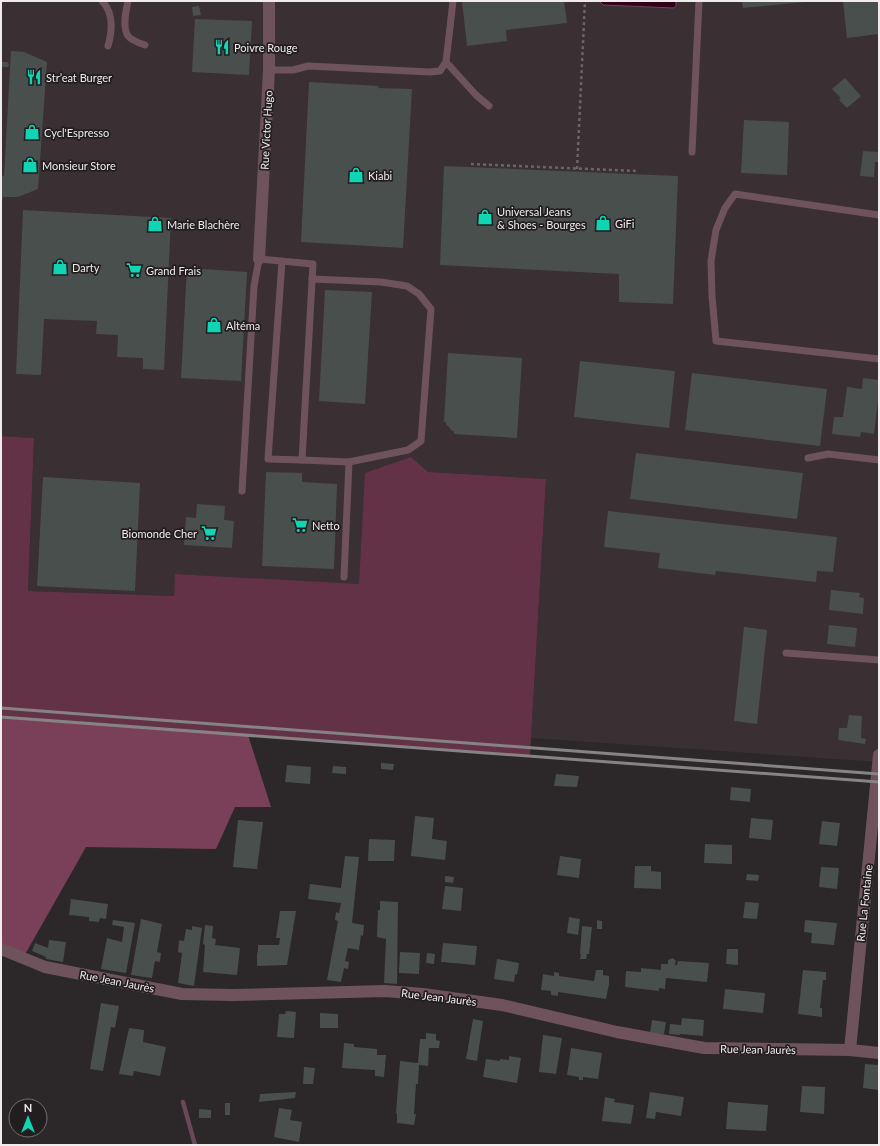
<svg xmlns="http://www.w3.org/2000/svg" width="880" height="1146" font-family="Lato,sans-serif">
  <style>
    .built { fill: #3a2f33 }
    .green { fill: #643247 }
    .forest { fill: #7b4059 }
    .water { fill: #320019; stroke: #6b4759 }
    .lines { fill: none; stroke-linecap: round; stroke-linejoin: round }
    .stream { stroke: #6b4759; stroke-width: 4.5 }
    .building { fill: #494f4d }
    .path { stroke: #6a6566; stroke-width: 2.5; stroke-dasharray: 3 3; stroke-linecap: butt }
    .lane { stroke: #6e535d; stroke-width: 7 }
    .street { stroke: #6e535d; stroke-width: 12 }
    .rail { stroke: #878384; stroke-width: 3 }
    .labels { text-anchor: middle; dominant-baseline: central; stroke-width: 3.5; stroke-linejoin: round; paint-order: stroke }
    .poi-label { font-size: 11px; fill: #f0ecee; stroke: #221d1f; text-anchor: start }
    .street-label { font-size: 11px; fill: #f0ecee; stroke: #221d1f }
  </style>
  <rect width="100%" height="100%" fill="#2c2728"/>
  <polygon class="built" points="1,1 879,1 879,762 531,738 546,479 428,472 411,457 360,570 359,585 176,574 174,596 28,591 34,438 1,436"/>
  <polygon class="green" points="1,436 34,438 28,591 174,596 175,574 359,584 365,473 411,457 428,472 546,479 530,756 1,717"/>
  <polygon class="forest" points="1,717 248,735 271,807 235,807 216,849 86,847 23,958 1,949"/>
  <polygon class="water" points="599,1 676,1 676,6 674,8 603,5"/>
  <g class="lines">
    <polyline class="stream" points="183,1102 195,1145"/>
  </g>
  <g class="building">
    <polygon points="462,1 564,1 567,23 506,30 507,41 467,46"/>
    <polygon points="742,1 804,1 804,2 743,8"/>
    <polygon points="843,1 879,1 879,34 847,38"/>
    <polygon points="199,6 201,15 193,16 192,7"/>
    <polygon points="195,19 252,21 249,75 192,72"/>
    <polygon points="11,51 24,52 47,62 38,189 18,197 3,197 2,202 1,202 1,176 4,176"/>
    <polygon points="1,62 7,62 9,64 8,67 1,67"/>
    <polygon points="845,78 861,96 847,108 839,100 841,98 832,89"/>
    <polygon points="309,82 379,86 378,88 412,89 403,248 301,242"/>
    <polygon points="744,120 789,122 787,175 741,173"/>
    <polygon points="863,151 879,152 878,162 875,162 874,177 860,176"/>
    <polygon points="444,166 678,176 673,304 619,302 619,274 440,265"/>
    <polygon points="23,210 171,218 164,370 143,369 143,358 117,357 118,335 96,334 97,321 44,319 41,375 16,374"/>
    <polygon points="187,268 247,272 241,381 181,378"/>
    <polygon points="325,290 372,292 365,404 319,401"/>
    <polygon points="448,353 522,358 517,438 454,434 454,431 452,431 446,424 446,422 444,422"/>
    <polygon points="580,361 675,371 669,428 574,417"/>
    <polygon points="692,373 827,389 820,446 685,430"/>
    <polygon points="863,378 879,380 879,391 874,434 861,432 860,437 832,434 834,417 843,417 847,387 862,389"/>
    <polygon points="636,453 803,473 797,519 630,499"/>
    <polygon points="266,472 302,473 302,482 337,484 334,569 262,566"/>
    <polygon points="43,477 140,483 135,591 37,586"/>
    <polygon points="197,504 225,506 224,520 234,521 232,548 184,545 186,517 196,518"/>
    <polygon points="608,511 837,537 833,572 817,571 816,582 716,571 715,575 658,568 660,553 604,547"/>
    <polygon points="831,590 860,593 859,597 864,598 863,614 829,610"/>
    <polygon points="829,625 857,628 855,647 827,644"/>
    <polygon points="744,627 767,630 757,724 734,721"/>
    <polygon points="849,715 862,716 861,738 866,739 865,744 838,740 839,728 847,728"/>
    <polygon points="381,763 394,764 393,770 381,769"/>
    <polygon points="287,765 311,767 310,784 285,782"/>
    <polygon points="333,766 346,767 346,774 332,773"/>
    <polygon points="556,774 579,776 577,787 554,786"/>
    <polygon points="731,787 751,789 750,802 730,800"/>
    <polygon points="415,816 434,818 432,839 447,841 445,860 411,856"/>
    <polygon points="751,818 773,820 771,840 749,838"/>
    <polygon points="238,820 263,822 257,869 233,867"/>
    <polygon points="822,821 840,823 837,846 819,844"/>
    <polygon points="369,839 395,840 394,861 368,861"/>
    <polygon points="705,844 732,845 732,864 704,863"/>
    <polygon points="345,856 359,857 352,923 364,925 363,936 361,935 359,950 348,948 345,961 349,962 348,969 344,968 341,982 327,980 338,921 335,920 336,912 339,913 341,903 308,899 310,884 341,888"/>
    <polygon points="560,856 581,859 579,878 557,875"/>
    <polygon points="635,866 651,866 651,871 661,872 661,889 634,888"/>
    <polygon points="821,867 839,868 837,889 819,887"/>
    <polygon points="747,874 759,875 758,881 746,880"/>
    <polygon points="445,876 454,877 453,883 445,882"/>
    <polygon points="445,886 463,888 461,911 442,909"/>
    <polygon points="71,899 108,904 106,919 100,918 99,922 89,921 89,917 69,915"/>
    <polygon points="380,901 398,902 397,984 384,983 386,939 377,937 378,910 380,910"/>
    <polygon points="745,902 759,903 757,919 743,918"/>
    <polygon points="280,911 296,911 287,965 257,966 257,953 258,952 258,945 279,945 280,938 276,938"/>
    <polygon points="569,917 580,919 578,935 567,933"/>
    <polygon points="141,919 162,924 157,952 161,953 160,962 155,961 152,978 131,975"/>
    <polygon points="113,920 135,923 126,973 101,969 107,938 122,942 124,927 112,925"/>
    <polygon points="597,920 602,921 602,929 597,929"/>
    <polygon points="805,920 837,923 834,945 811,943 812,933 804,932"/>
    <polygon points="205,925 213,926 212,938 216,939 215,945 240,948 237,975 203,972 205,945 203,944"/>
    <polygon points="192,926 202,928 194,986 178,983 182,953 178,952 179,940 184,941 186,929 192,930"/>
    <polygon points="582,926 592,927 589,954 587,954 586,959 580,959 581,954 580,954"/>
    <polygon points="49,940 66,942 63,962 46,959 46,957 32,951 35,943 48,948"/>
    <polygon points="443,943 477,946 475,965 441,962"/>
    <polygon points="727,949 738,949 738,965 726,964"/>
    <polygon points="400,952 420,953 419,974 399,973"/>
    <polygon points="427,953 435,954 434,964 426,963"/>
    <polygon points="673,958 676,961 675,965 677,965 678,961 709,963 707,982 666,978 665,989 659,988 659,991 625,987 626,971 641,972 641,968 661,970 661,964 668,964 668,960"/>
    <polygon points="497,959 519,963 517,975 515,974 514,982 494,979"/>
    <polygon points="596,970 603,970 603,975 609,976 609,984 606,999 558,992 558,996 551,995 551,991 541,990 543,974 554,976 554,972 559,973 559,976 594,981"/>
    <polygon points="803,970 826,972 826,980 823,980 820,1008 822,1008 822,1017 798,1014"/>
    <polygon points="725,989 765,993 763,1013 723,1009"/>
    <polygon points="101,1003 119,1006 115,1028 111,1027 103,1071 90,1069"/>
    <polygon points="286,1011 296,1012 294,1038 277,1037 279,1014 285,1014"/>
    <polygon points="320,1013 338,1014 338,1028 320,1028"/>
    <polygon points="682,1018 704,1020 703,1036 680,1034 680,1035 669,1034 670,1024 681,1025"/>
    <polygon points="473,1019 483,1021 477,1061 466,1059"/>
    <polygon points="652,1020 666,1022 664,1034 650,1033"/>
    <polygon points="129,1028 144,1030 143,1042 166,1047 160,1076 134,1071 133,1076 119,1074"/>
    <polygon points="426,1033 436,1034 436,1040 440,1041 439,1048 429,1048 428,1066 419,1065 418,1084 416,1084 414,1114 416,1114 414,1125 397,1123 397,1114 396,1113 400,1061 418,1063 420,1039 426,1039"/>
    <polygon points="543,1035 562,1038 556,1074 539,1072"/>
    <polygon points="344,1043 354,1044 354,1047 377,1049 377,1055 386,1055 384,1077 375,1076 375,1070 342,1068"/>
    <polygon points="571,1048 602,1053 598,1079 583,1077 583,1080 579,1080 579,1077 567,1075"/>
    <polygon points="509,1056 521,1058 517,1083 483,1077 486,1059 500,1061 500,1059 509,1060"/>
    <polygon points="865,1064 879,1065 879,1090 863,1088"/>
    <polygon points="304,1067 315,1068 313,1084 303,1084"/>
    <polygon points="802,1086 825,1087 824,1114 800,1112"/>
    <polygon points="296,1092 295,1098 259,1102 260,1094"/>
    <polygon points="650,1092 684,1097 681,1116 656,1112 655,1119 646,1118"/>
    <polygon points="605,1097 615,1099 614,1102 634,1105 631,1124 602,1121"/>
    <polygon points="728,1102 768,1105 766,1131 726,1129"/>
    <rect x="225" y="1103" width="5" height="12"/>
    <polygon points="279,1108 292,1110 290,1120 302,1122 299,1142 274,1137"/>
    <polygon points="199,1109 211,1110 211,1118 199,1118"/>
  </g>
  <g class="lines">
    <g class="path">
      <polyline points="471,164 638,171"/>
      <polyline points="577,169 585,1"/>
    </g>
    <g class="lane">
      <path d="M 102,1 C 114,13 112,32 108,46"/>
      <path d="M 128,1 C 126,10 122,27 128,36 C 131,40 139,43 145,45"/>
      <polyline points="446,62 476,95 489,106"/>
      <polyline points="269,70 293,70 308,66 430,72 440,71 446,62 453,1"/>
      <polyline points="692,152 699,1"/>
      <polyline points="879,215 735,194 725,208 716,230 711,261 712,296 716,341 879,359"/>
      <polyline points="312,279 381,282 407,286 419,294 431,309 421,441 408,450 349,462"/>
      <polyline points="808,458 828,454 879,460"/>
      <polyline points="302,460 349,462 344,577"/>
      <polyline points="242,491 254,286 259,259 313,264 302,460 268,459 282,261"/>
      <polyline points="786,653 879,660"/>
    </g>
    <g class="street">
      <polyline points="259,259 269,70 269,1"/>
      <polyline points="1,949 45,967 182,994 233,995 385,991 423,994 502,1005 617,1032 704,1048 850,1050 879,1053"/>
      <polyline points="850,1050 879,755"/>
    </g>
    <g class="rail">
      <polyline points="1,708 879,774"/>
      <polyline points="1,717 879,782"/>
    </g>
  </g>
  <defs>
    <symbol id="restaurant-bare" viewBox="-9 -9 18 18"><path d="M-5-6h1v4h1v-4h1v4h1v-4h1v5L-1.5 .5V6h-2V.5L-5-1ZM5-6V6H3V1.5H1.5Q1.5-4 5-6Z" fill="#0fd5b4" stroke="#221d1f" stroke-width="2.5" paint-order="stroke"/></symbol>
    <symbol id="shop-bare" viewBox="-9 -9 18 18"><path d="M-5-2.5h2.3a2.7 3.5 0 0 1 5.4 0H5L5.5 6h-11ZM-1.5-2.5h3a1.5 2.3 0 0 0-3 0Z" fill="#0fd5b4" stroke="#221d1f" stroke-width="2.5" paint-order="stroke"/></symbol>
    <symbol id="supermarket-bare" viewBox="-9 -9 18 18"><path d="M-6-5.5h2.5l.6 2H6L4.5 2H-2.5L-4.4-4H-6ZM-1.5 3.2a1.3 1.3 0 1 0 .1 0ZM3 3.2a1.3 1.3 0 1 0 .1 0Z" fill="#0fd5b4" stroke="#221d1f" stroke-width="2.5" paint-order="stroke"/></symbol>
  </defs>
  <g fill-rule="evenodd">
    <use href="#restaurant-bare" x="211" y="36" width="22" height="22"/>
    <use href="#restaurant-bare" x="23" y="66" width="22" height="22"/>
    <use href="#shop-bare" x="21" y="121" width="22" height="22"/>
    <use href="#shop-bare" x="19" y="154" width="22" height="22"/>
    <use href="#shop-bare" x="345" y="164" width="22" height="22"/>
    <use href="#shop-bare" x="474" y="206" width="22" height="22"/>
    <use href="#shop-bare" x="592" y="212" width="22" height="22"/>
    <use href="#shop-bare" x="144" y="213" width="22" height="22"/>
    <use href="#shop-bare" x="49" y="256" width="22" height="22"/>
    <use href="#supermarket-bare" x="123" y="259" width="22" height="22"/>
    <use href="#shop-bare" x="203" y="314" width="22" height="22"/>
    <use href="#supermarket-bare" x="289" y="514" width="22" height="22"/>
    <use href="#supermarket-bare" x="198" y="522" width="22" height="22"/>
  </g>
  <g class="labels">
    <g class="poi-label">
      <text x="234" y="47">Poivre Rouge</text>
      <text x="46" y="77">Str’eat Burger</text>
      <text x="44" y="132">Cycl'Espresso</text>
      <text x="42" y="165">Monsieur Store</text>
      <text x="368" y="175">Kiabi</text>
      <text x="497" y="211">Universal Jeans<tspan x="497" dy="13">&amp; Shoes - Bourges</tspan></text>
      <text x="615" y="223">GiFi</text>
      <text x="167" y="224">Marie Blachère</text>
      <text x="72" y="267">Darty</text>
      <text x="146" y="270">Grand Frais</text>
      <text x="226" y="325">Altéma</text>
      <text x="312" y="525">Netto</text>
      <text x="197" y="533" text-anchor="end">Biomonde Cher</text>
    </g>
    <g class="street-label">
      <text transform="translate(266 130) rotate(-87)">Rue Victor Hugo</text>
      <text transform="translate(864 903) rotate(-84)">Rue La Fontaine</text>
      <text transform="translate(117 981) rotate(11)">Rue Jean Jaurès</text>
      <text transform="translate(439 997) rotate(7)">Rue Jean Jaurès</text>
      <text transform="translate(758 1049) rotate(1)">Rue Jean Jaurès</text>
    </g>
  </g>
  <rect width="880" height="1146" fill="none" stroke="#f0ecee" stroke-width="4"/>
  <g transform="translate(28 1118)"><circle r="19" fill="#221d1f" stroke="#747072"/>
  <path d="M0-3L7 15L0 10L-7 15Z" fill="#0fd5b4"/>
  <text y="-6" font-size="11" font-weight="bold" text-anchor="middle" fill="#f0ecee">N</text>
  </g>
</svg>
